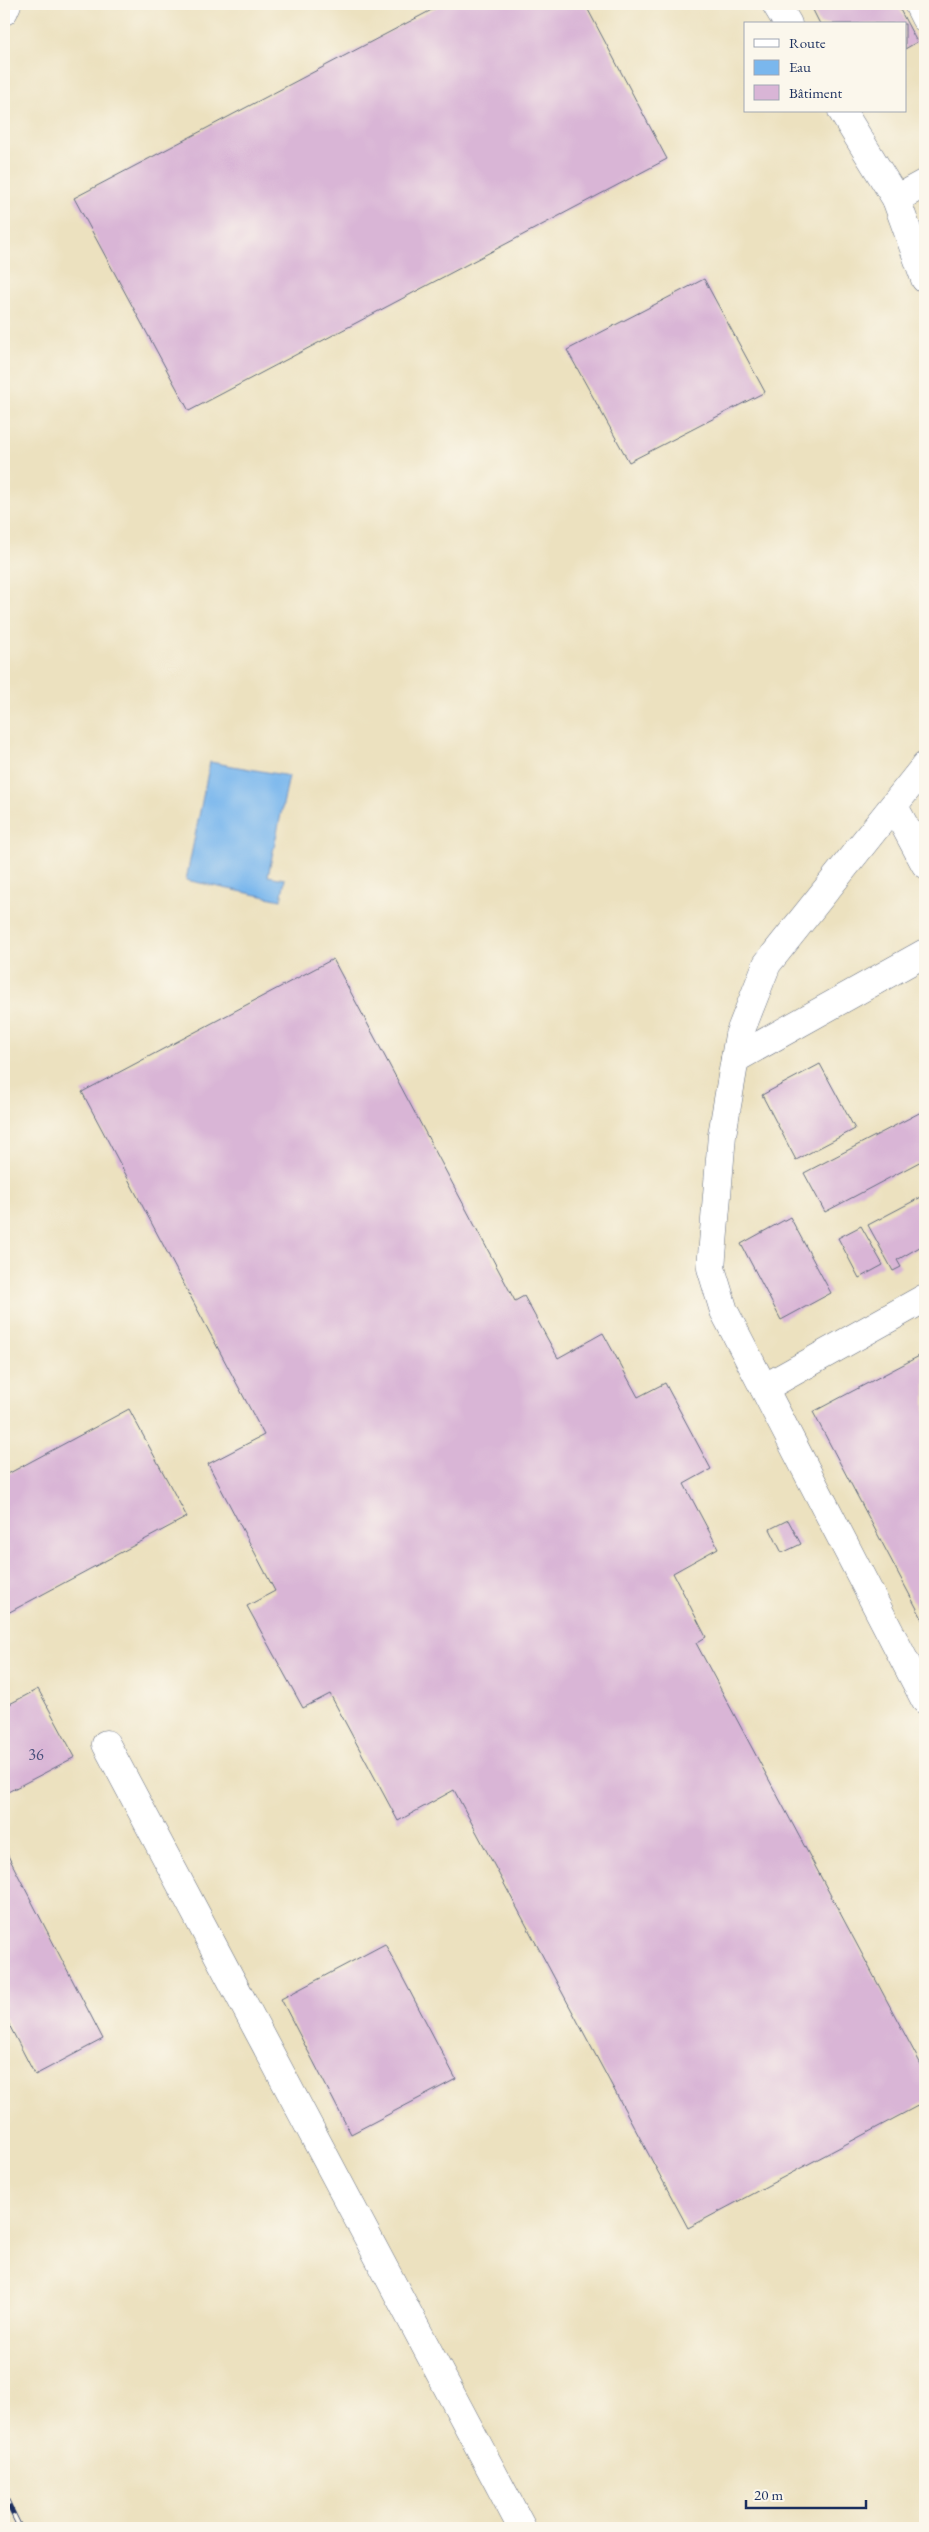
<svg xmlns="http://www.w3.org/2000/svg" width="929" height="2532" font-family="'EB Garamond',serif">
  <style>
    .water { fill: #7ab7ed; stroke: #4a73a6 }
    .building { fill: #d9b5d6 }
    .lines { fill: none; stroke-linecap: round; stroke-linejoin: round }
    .minor-casing { stroke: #646d80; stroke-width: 29 }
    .minor { stroke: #fff; stroke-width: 28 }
    .rail-casing { stroke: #1b2f5e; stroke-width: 5.5 }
    .rail { stroke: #fbf7ec; stroke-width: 4; stroke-dasharray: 11; stroke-linecap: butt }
    .labels { text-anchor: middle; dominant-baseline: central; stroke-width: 4; stroke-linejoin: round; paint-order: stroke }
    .number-label { font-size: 16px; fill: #4a507c }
  </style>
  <rect width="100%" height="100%" fill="#fbf7ec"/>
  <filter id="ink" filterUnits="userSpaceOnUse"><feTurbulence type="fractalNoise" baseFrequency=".02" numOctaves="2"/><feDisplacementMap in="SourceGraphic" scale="10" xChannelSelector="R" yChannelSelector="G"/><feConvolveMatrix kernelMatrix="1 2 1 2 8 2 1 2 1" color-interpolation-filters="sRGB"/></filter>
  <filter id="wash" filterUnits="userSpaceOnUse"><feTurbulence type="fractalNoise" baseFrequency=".0096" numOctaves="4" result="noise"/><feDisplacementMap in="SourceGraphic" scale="20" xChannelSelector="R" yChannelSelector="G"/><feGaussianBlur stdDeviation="1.12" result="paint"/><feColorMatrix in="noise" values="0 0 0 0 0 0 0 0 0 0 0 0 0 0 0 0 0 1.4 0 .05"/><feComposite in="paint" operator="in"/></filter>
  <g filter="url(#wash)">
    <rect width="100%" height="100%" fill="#ece1bf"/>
    <polygon class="water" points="210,762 289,776 268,876 285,879 281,900 186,880"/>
    <g id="blocks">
      <g class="building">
        <polygon points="443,4 585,4 667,159 189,411 74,198"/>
        <polygon points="815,4 897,4 917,42 905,49 905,24 820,24 811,6"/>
        <polygon points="704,279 765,392 629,462 567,350"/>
        <polygon points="333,959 515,1301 524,1296 558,1358 603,1333 638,1397 665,1383 711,1469 684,1484 718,1548 673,1573 706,1637 696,1643 925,2072 925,2102 688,2228 454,1790 398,1821 330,1694 303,1708 247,1606 275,1591 208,1464 264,1435 82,1092"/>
        <polygon points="820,1064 855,1129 796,1160 762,1095"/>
        <polygon points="925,1110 925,1159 825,1212 804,1173"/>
        <polygon points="925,1195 925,1244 897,1260 901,1267 893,1271 868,1225"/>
        <polygon points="790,1217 831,1293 781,1320 741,1244"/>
        <polygon points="861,1226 883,1265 859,1278 838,1238"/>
        <polygon points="925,1353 925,1624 813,1412"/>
        <polygon points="129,1409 187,1517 4,1615 4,1476"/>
        <polygon points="788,1520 801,1544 782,1553 770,1529"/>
        <polygon points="38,1689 75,1757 4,1794 4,1707"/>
        <polygon points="4,1848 103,2039 35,2075 4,2015"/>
        <polygon points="385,1944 456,2079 351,2134 281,1999"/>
      </g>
    </g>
  </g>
  <g filter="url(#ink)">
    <use href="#blocks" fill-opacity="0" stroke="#646d80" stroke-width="1"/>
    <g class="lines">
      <defs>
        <g id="minor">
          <polyline points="776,4 788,24"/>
          <polyline points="918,4 925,18"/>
          <polyline points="4,11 7,4"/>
          <polyline points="842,111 896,199 925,279"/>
          <polyline points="896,199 925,183"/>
          <polyline points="925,766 767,964 739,1035 722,1135 711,1268 724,1311 925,1700"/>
          <polyline points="894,806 925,864"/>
          <polyline points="735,1059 925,953"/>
          <polyline points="764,1388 925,1298"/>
          <polyline points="106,1744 522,2528"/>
        </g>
      </defs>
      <use href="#minor" class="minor-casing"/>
      <use href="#minor" class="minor"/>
      <defs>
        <polyline id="rail" points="4,2495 20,2528"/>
      </defs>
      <use href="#rail" class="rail-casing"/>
      <use href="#rail" class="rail"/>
    </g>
  </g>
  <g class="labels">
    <g class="number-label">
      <text x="36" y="1754">36</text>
    </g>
  </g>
  <rect width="929" height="2532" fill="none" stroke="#fbf7ec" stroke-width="20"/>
  <rect x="744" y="22" width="162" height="90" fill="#fbf7ec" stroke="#a1a7b3"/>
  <rect x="754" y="39" width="25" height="8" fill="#ffffff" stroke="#a1a7b3"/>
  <text x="789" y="48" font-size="15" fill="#1b2f5e">Route</text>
  <rect x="754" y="60" width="25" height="15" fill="#7ab7ed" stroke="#a1a7b3"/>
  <text x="789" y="72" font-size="15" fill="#1b2f5e">Eau</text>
  <rect x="754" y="85" width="25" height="15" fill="#d9b5d6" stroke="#a1a7b3"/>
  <text x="789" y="98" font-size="15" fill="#1b2f5e">Bâtiment</text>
  <path d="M746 2500v8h120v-8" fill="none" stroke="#1b2f5e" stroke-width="2.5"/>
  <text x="754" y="2500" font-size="15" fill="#1b2f5e" stroke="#fbf7ec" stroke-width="4" paint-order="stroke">20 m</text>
</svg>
